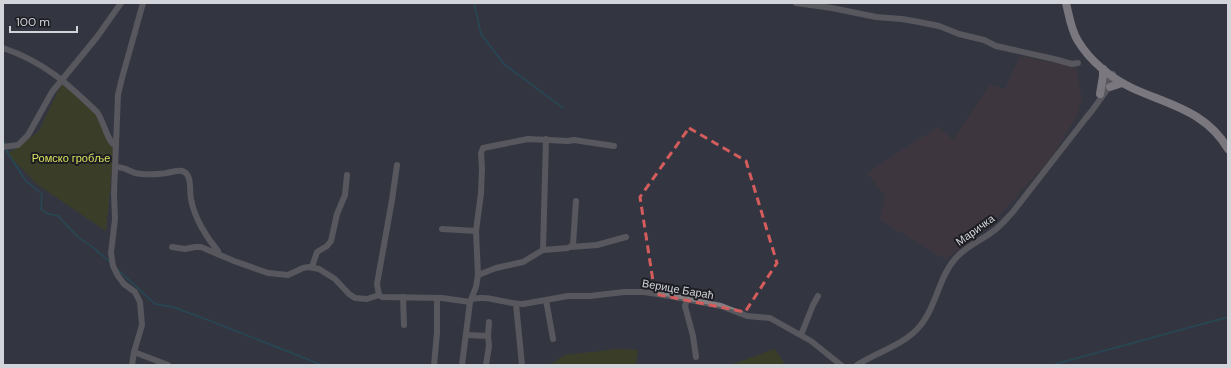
<svg xmlns="http://www.w3.org/2000/svg" width="1231" height="368" font-family="'DM Sans',sans-serif">
  <style>
    .industrial { fill: #4c373d }
    .green { fill: #44460a }
    .lines { fill: none; stroke-linecap: round; stroke-linejoin: round }
    .stream { stroke: #175e72; stroke-width: 1.5 }
    .minor { stroke: #837e81; stroke-width: 6 }
    .major { stroke: #d0c5cb; stroke-width: 8 }
    .marked { fill: none; stroke: #d55c5d; stroke-width: 3; stroke-dasharray: 8 5; stroke-linejoin: round }
    .labels { text-anchor: middle; dominant-baseline: central; stroke-width: 4; stroke-linejoin: round; paint-order: stroke }
    .park-label { font-size: 11px; fill: #dbe05c; stroke: #1c1d22 }
    .street-label { font-size: 11px; fill: #d2d4da; stroke: #1c1d22 }
  </style>
  <rect width="100%" height="100%" fill="#333640"/>
  <polygon class="industrial" points="1020,56 1076,67 1082,99 1076,117 1051,158 997,218 967,244 945,259 880,220 885,196 867,173 938,127 953,140 990,85 1005,89"/>
  <g class="green">
    <polygon points="64,82 100,115 114,149 106,231 38,185 8,154 39,131 57,93"/>
    <polygon points="619,349 638,350 636,365 550,365 565,355"/>
    <polygon points="775,349 784,363 780,365 730,365"/>
  </g>
  <g class="lines">
    <g class="stream">
      <polyline points="474,3 481,34 504,64 563,108"/>
      <polyline points="3,141 6,144"/>
      <polyline points="6,150 26,181 42,194 41,209 46,213 58,216 78,237 90,245 109,261"/>
      <polyline points="117,269 155,304 173,307 208,320 322,365"/>
      <polyline points="988,365 997,365"/>
      <polyline points="1052,365 1228,317"/>
    </g>
    <g class="minor">
      <polyline points="796,3 832,8 876,17 902,19 919,22 939,26 959,34 984,40 996,46 1054,59 1072,64 1078,63"/>
      <path d="M 3,48 C 44,62 67,83 97,112 C 104,121 107,142 116,146"/>
      <polyline points="1101,93 1113,74"/>
      <polyline points="3,147 18,145 28,135 52,92 97,37 121,3"/>
      <polyline points="397,165 392,200 377,284 379,295 382,297 442,298 470,302"/>
      <path d="M 115,167 C 125,166 132,174 142,174 C 150,175 158,174 167,173 C 171,172 177,170 182,171 C 193,174 189,191 191,199 C 194,217 206,237 218,251 L 218,254"/>
      <polyline points="442,229 476,231"/>
      <polyline points="172,247 185,249 195,247 201,247 234,261 268,273 288,275 303,268 309,267 319,269 335,279 349,294 355,298 367,299 379,295"/>
      <polyline points="571,247 597,245 626,237"/>
      <polyline points="543,250 568,248 573,245 576,201"/>
      <polyline points="312,267 317,252 327,246 331,241 337,214 345,195 347,175"/>
      <polyline points="478,275 496,268 523,262 543,250 546,139"/>
      <polyline points="403,297 404,325"/>
      <path d="M 472,299 C 489,295 505,304 523,304 L 568,296 L 590,296 L 624,292 L 644,292 L 670,296 L 721,306 L 747,316 L 770,318 L 811,341 L 841,365"/>
      <polyline points="546,300 553,339"/>
      <polyline points="687,300 685,306 693,336 696,357"/>
      <polyline points="516,304 522,365"/>
      <polyline points="466,335 488,336 489,346 486,365"/>
      <polyline points="801,335 813,305 818,296"/>
      <polyline points="488,336 489,322"/>
      <polyline points="134,352 168,365"/>
      <polyline points="132,365 134,352 142,325 140,302 135,292 124,284 118,276 113,266 111,253 115,219 114,193 118,95 122,78 143,3"/>
      <polyline points="434,365 437,333 437,298"/>
      <polyline points="462,365 470,302 476,287 478,275 476,231 481,193 482,168 481,153 483,148 528,139 568,141 574,140 614,146"/>
      <path d="M 857,365 C 880,350 910,344 925,319 C 937,301 940,276 955,259 C 965,247 980,241 992,232 C 1000,227 1006,219 1012,213 L 1086,118 L 1091,112 L 1112,83"/>
    </g>
    <g class="major">
      <path d="M 1066,3 C 1069,15 1071,30 1078,41 C 1090,61 1111,78 1132,88 C 1169,105 1206,111 1228,149"/>
      <polyline points="1110,87 1122,83"/>
      <polyline points="1100,94 1103,76 1103,69"/>
    </g>
  </g>
  <path d="M0 0H1231V368H0ZM 689,128 L 746,161 L 777,263 L 745,312 L 655,294 L 640,197 Z" fill="#333640" fill-opacity=".55" fill-rule="evenodd"/>
  <path class="marked" d="M 689,128 L 746,161 L 777,263 L 745,312 L 655,294 L 640,197 Z"/>
  <g class="labels">
    <g class="park-label">
      <text x="71" y="158">Ромско гробље</text>
    </g>
    <g class="street-label">
      <text transform="translate(975 230) rotate(-36)">Маричка</text>
      <text transform="translate(678 289) rotate(10)">Верице Бараћ</text>
    </g>
  </g>
  <rect width="1231" height="368" fill="none" stroke="#d2d4da" stroke-width="8"/>
  <path d="M10 26v6h67v-6" fill="none" stroke="#d2d4da" stroke-width="2"/>
  <text x="16" y="26" font-size="12" fill="#d2d4da" stroke="#1c1d22" stroke-width="3" paint-order="stroke">100 m</text>
</svg>
